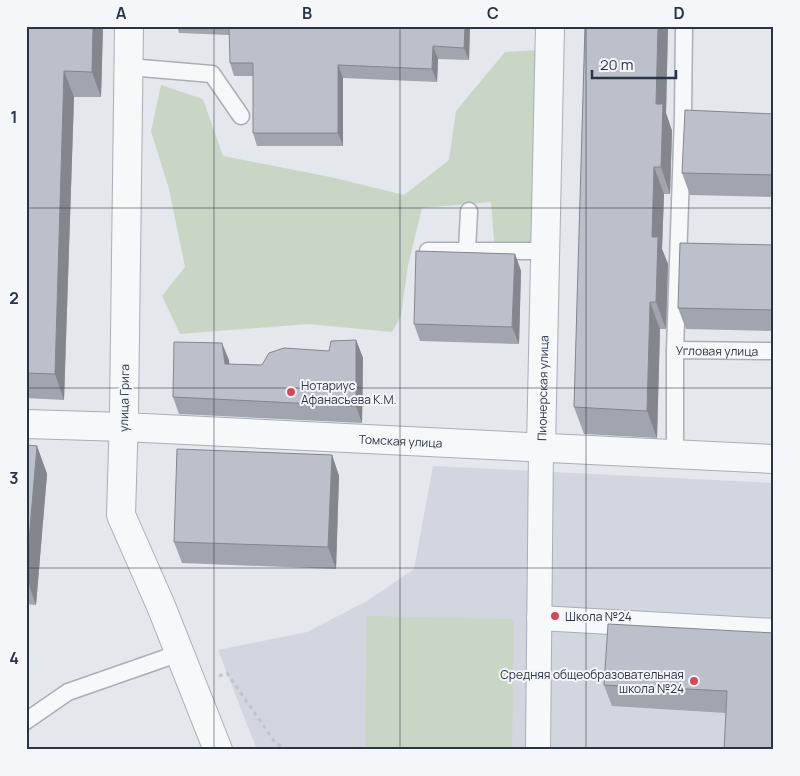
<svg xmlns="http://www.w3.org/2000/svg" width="800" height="776" font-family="Manrope,sans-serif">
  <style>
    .built { fill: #d2d6de }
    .green { fill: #c9d6c5 }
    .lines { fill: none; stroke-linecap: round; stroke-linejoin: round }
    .service-casing { stroke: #a9aeb7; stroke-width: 19 }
    .pedestrian-casing { stroke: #a9aeb7; stroke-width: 26 }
    .minor-casing { stroke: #a9aeb7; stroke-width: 30 }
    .tertiary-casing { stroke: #a9aeb7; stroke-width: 30 }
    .path { stroke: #c2c5cb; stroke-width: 3; stroke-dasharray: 4 4; stroke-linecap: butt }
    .service { stroke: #f7f8fa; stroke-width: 16 }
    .pedestrian { stroke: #f7f8fa; stroke-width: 24 }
    .minor { stroke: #f7f8fa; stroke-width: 28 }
    .tertiary { stroke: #f7f8fa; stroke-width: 28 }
    .wall { fill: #a1a5ae }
    .shaded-wall { fill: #83868d }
    .building { fill: #bbc0ca; stroke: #83868d }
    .grid { fill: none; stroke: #2b3445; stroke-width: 1; stroke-opacity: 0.55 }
    .poi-dot { fill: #d1495b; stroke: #f4f6f9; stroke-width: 2 }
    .labels { text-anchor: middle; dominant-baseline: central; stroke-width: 4; stroke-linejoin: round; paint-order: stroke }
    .street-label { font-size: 12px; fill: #2b3445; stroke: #f4f6f9 }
    .poi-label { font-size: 12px; fill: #2b3445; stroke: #f4f6f9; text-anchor: start }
    .neatline { fill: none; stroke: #2b3445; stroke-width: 2 }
    .grid-label { font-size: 16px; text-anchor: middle; font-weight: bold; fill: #2b3445 }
  </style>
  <rect width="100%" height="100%" fill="#e4e7ec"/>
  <polygon class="built" points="433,466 774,483 774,750 257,750 218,650 307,632 367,601 414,569"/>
  <g class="green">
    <polygon points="541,50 531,254 495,254 491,202 422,208 408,265 401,316 392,332 308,324 180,334 162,296 185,267 169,189 151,131 161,85 203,99 223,156 335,178 404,195 449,160 456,111 505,52"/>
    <polygon points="367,616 514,619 512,750 365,750"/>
  </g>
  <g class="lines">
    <defs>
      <g id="service">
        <polyline points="129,67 212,74 241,116"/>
        <polyline points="428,251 545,251"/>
        <polyline points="467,251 469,211"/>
        <polyline points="675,350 683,115 684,26"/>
        <path id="s1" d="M 675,454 L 675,350 L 774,351"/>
        <polyline points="26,721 68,692 180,653"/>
      </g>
      <g id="pedestrian">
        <polyline points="539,618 774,631"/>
        <polyline points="538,750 541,448"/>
      </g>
      <g id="minor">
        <path id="s2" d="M 26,424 L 124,427 L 774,459"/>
        <path id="s3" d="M 541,448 L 550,26"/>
      </g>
      <polyline id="tertiary" points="129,26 124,413 121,515 161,606 218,750"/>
    </defs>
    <use href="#service" class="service-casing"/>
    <use href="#pedestrian" class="pedestrian-casing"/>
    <use href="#minor" class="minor-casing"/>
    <use href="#tertiary" class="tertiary-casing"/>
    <polyline class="path" points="219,676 227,673 274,741 285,750"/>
    <use href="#service" class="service"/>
    <use href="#pedestrian" class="pedestrian"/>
    <use href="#minor" class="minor"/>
    <use href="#tertiary" class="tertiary"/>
  </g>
  <g class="wall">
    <polygon points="26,26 103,26 101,97 74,97 64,400 26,398"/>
    <polygon points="177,26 470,26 469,60 438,59 437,82 343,78 343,146 257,146 253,133 253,76 234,76 230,63 230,35 179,33"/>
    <polygon points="585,26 668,26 666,113 672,131 670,194 664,194 662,249 668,264 666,329 660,329 657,438 584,434 574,407"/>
    <polygon points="774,114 774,197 690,195 682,173"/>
    <polygon points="774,245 774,331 686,329 678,308"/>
    <polygon points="515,254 521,271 519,344 420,341 414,324"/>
    <polygon points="356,340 363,358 362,423 179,414 173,397 229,360 229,364 262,365 329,351"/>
    <polygon points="26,445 37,446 47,474 36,605 26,604"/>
    <polygon points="332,455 339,476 336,569 182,563 174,542"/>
    <polygon points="774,633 726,713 612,706 604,685"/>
  </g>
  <g class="shaded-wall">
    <polygon points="93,26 103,26 101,97 92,72"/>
    <polygon points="465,26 470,26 469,60 464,48"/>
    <polygon points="658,26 668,26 666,113 672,131 670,194 661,167 656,104"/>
    <polygon points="433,46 438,59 437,82 432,69"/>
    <polygon points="338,65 343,78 343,146 338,133"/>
    <polygon points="64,71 74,97 64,400 55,374"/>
    <polygon points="654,167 664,194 662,249 668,264 666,329 656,302 652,237"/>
    <polygon points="515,254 521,271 519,344 512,327"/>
    <polygon points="650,302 660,329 657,438 647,411"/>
    <polygon points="356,340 363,358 362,423 356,406"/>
    <polygon points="222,343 229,360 231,381 225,364"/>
    <polygon points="37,446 47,474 36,605 26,577"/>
    <polygon points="332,455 339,476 336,569 328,547"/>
  </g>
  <g class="building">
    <polygon points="26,26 93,26 92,72 64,71 55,374 26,373"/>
    <polygon points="229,26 465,26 464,48 433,46 432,69 338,65 338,133 253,133 253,63 230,63"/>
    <polygon points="585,26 658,26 656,104 663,104 661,167 654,167 652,237 658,237 656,302 650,302 647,411 574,407"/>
    <polygon points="685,110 774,114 774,175 682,173"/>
    <polygon points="680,243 774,245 774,310 678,308"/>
    <polygon points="416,251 515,254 512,327 414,324"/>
    <polygon points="356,340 356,406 173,397 174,342 222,343 225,364 262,365 269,353 284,348 329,351 331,341"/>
    <polygon points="26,445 37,446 26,576"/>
    <polygon points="177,449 332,455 328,547 174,542"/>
    <polygon points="608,624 774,633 774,750 724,750 727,691 604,685"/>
  </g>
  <path class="grid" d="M 214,26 L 214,750M 400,26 L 400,750M 586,26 L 586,750M 26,208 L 774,208M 26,388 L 774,388M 26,568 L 774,568"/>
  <g class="poi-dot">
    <circle cx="291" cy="392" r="5"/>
    <circle cx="555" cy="616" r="5"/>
    <circle cx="694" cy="681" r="5"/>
  </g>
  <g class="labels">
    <g class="street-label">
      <text stroke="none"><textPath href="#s1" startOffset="146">Угловая улица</textPath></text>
      <text stroke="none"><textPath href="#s3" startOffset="60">Пионерская улица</textPath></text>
      <text transform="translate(124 398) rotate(-89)">улица Грига</text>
      <text stroke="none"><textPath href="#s2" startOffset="375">Томская улица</textPath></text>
    </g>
    <g class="poi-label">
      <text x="301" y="385">Нотариус<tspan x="301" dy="14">Афанасьева К.М.</tspan></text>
      <text x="565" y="616">Школа №24</text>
      <text x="684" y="674" text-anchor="end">Средняя общеобразовательная<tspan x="684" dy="14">школа №24</tspan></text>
    </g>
  </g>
  <rect width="800" height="776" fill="none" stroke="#f4f6f9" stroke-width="55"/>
  <path d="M592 70v8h84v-8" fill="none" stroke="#2b3445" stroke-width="2.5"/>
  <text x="600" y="70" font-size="15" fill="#2b3445" stroke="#f4f6f9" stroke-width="4" paint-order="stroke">20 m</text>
  <rect x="28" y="28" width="744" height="720" class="neatline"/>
  <g class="grid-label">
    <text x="121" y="19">A</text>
    <text x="307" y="19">B</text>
    <text x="493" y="19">C</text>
    <text x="679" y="19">D</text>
    <text x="14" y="123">1</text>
    <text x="14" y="304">2</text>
    <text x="14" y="484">3</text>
    <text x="14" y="664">4</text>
  </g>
</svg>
